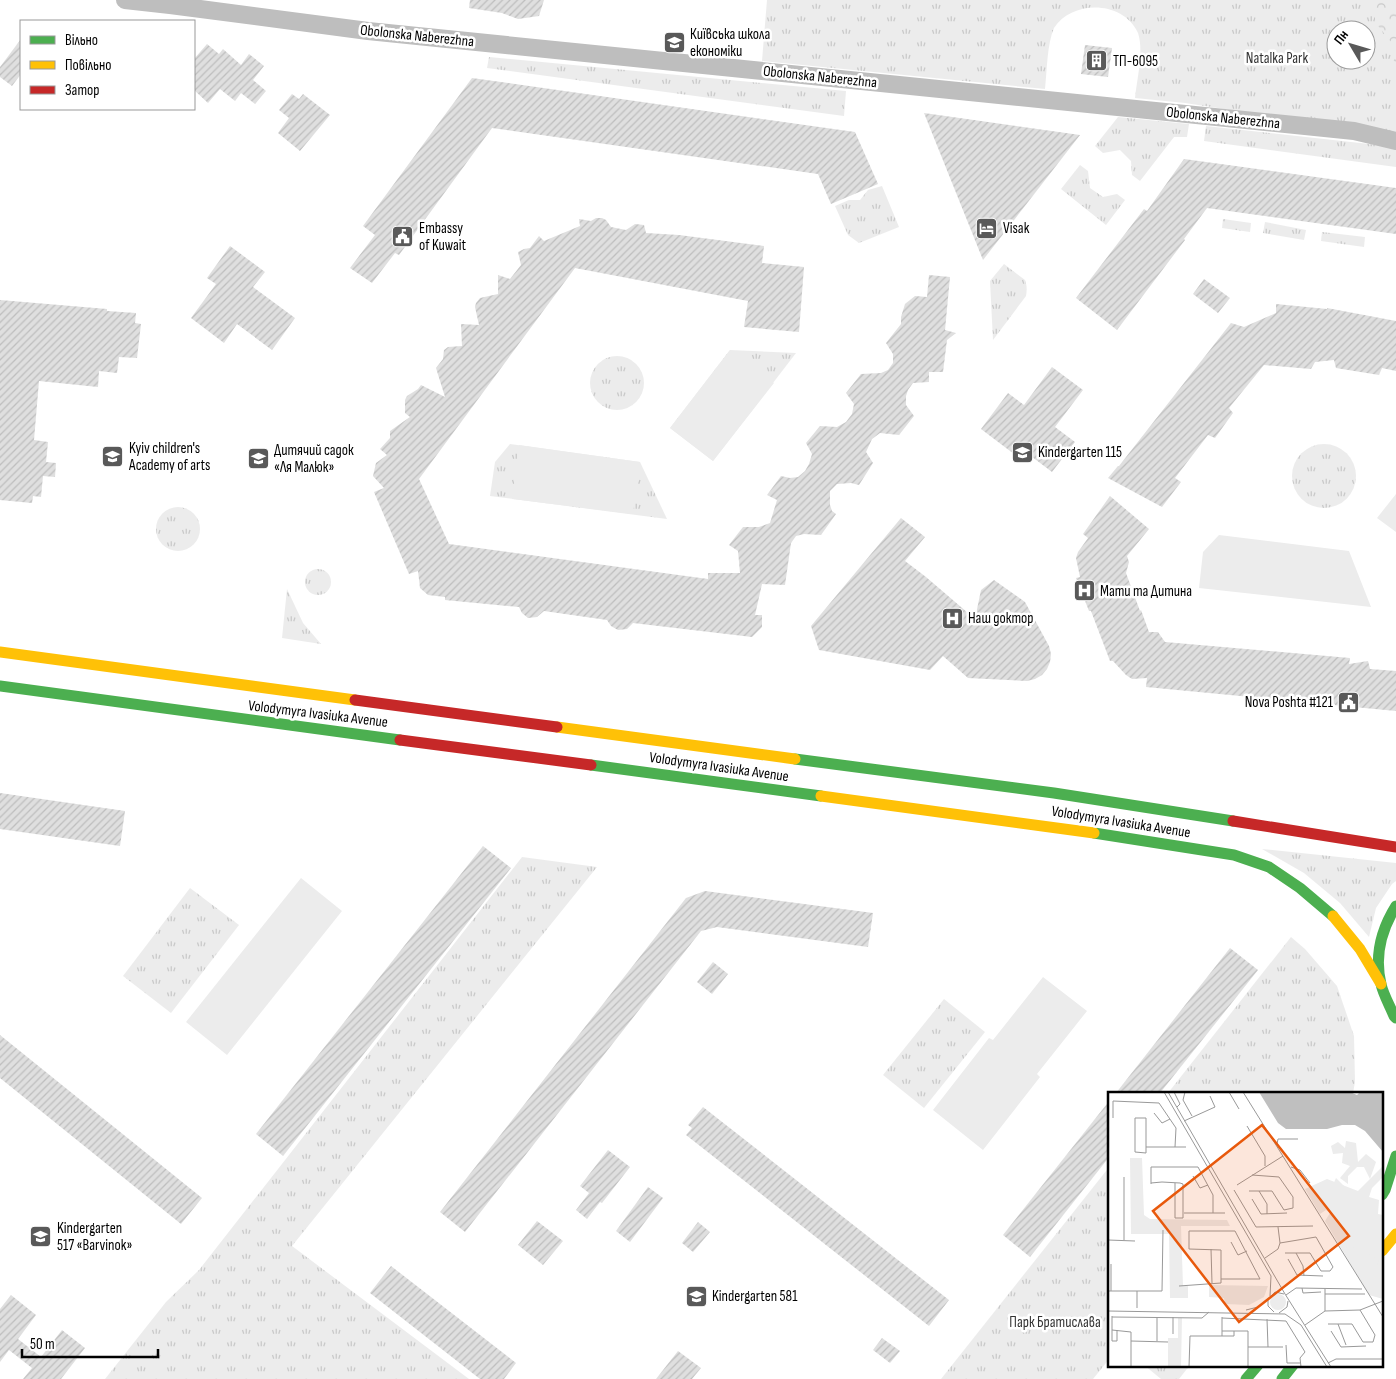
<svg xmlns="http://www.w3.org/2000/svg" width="1396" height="1379" font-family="'Sofia Sans Condensed',sans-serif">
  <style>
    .grass { fill: url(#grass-tufts); fill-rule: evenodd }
    .forest { fill: url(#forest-crowns) }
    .pitch { fill: #ececec }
    .building { fill: url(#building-hatch) }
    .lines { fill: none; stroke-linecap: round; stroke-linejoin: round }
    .street { stroke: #bebebe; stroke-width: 18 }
    .fast { stroke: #4caf50; stroke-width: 11 }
    .slow { stroke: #ffc107; stroke-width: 11 }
    .jam { stroke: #c62828; stroke-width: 11 }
    .labels { text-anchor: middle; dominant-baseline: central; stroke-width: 5; stroke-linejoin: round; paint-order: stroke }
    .poi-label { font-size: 15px; fill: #000; stroke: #fff; text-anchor: start }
    .street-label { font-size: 15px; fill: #000; stroke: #fff }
    .park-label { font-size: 15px; fill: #333; stroke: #fff }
    .inset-road { fill: none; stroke: #999; stroke-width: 1 }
    .view { fill: #e8590c; fill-opacity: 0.15; stroke: #e8590c; stroke-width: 2.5 }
    .inset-edge { fill: none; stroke: #000; stroke-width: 2.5 }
  </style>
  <defs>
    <pattern id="grass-tufts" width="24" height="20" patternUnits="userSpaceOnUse" patternTransform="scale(1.25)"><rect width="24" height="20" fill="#ececec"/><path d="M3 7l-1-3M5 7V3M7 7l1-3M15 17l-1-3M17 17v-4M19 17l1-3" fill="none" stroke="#c9c9c9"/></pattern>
    <pattern id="forest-crowns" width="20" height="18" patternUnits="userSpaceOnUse" patternTransform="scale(1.25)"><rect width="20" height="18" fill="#ececec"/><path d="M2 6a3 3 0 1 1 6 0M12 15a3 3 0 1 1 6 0" fill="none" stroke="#c9c9c9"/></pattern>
    <pattern id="building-hatch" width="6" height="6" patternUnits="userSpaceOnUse" patternTransform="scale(1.25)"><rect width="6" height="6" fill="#dfdfdf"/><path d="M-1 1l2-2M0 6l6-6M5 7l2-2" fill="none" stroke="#bebebe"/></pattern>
  </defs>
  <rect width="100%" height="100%" fill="#fff"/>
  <g class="grass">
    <path d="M 767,0 L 1396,0 L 1396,135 L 1185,103 L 1135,98 C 1137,79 1144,51 1138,33 C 1123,0 1072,0 1054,28 C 1047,44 1047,71 1045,89 L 762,61 ZM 1336,30 L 1366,30 L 1366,60 L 1336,60 Z"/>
    <polygon points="489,57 846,91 844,116 487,68"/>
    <polygon points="1118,117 1189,124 1187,137 1174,137 1140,181 1132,175 1131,161 1120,150 1103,153 1095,146"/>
    <polygon points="1206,126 1396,147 1396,167 1204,141"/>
    <polygon points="1080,165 1088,171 1090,188 1103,197 1117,194 1125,200 1106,225 1061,189"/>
    <polygon points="882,186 899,227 859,243 848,235 835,206 849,200 860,200 868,190"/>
    <polygon points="1223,219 1251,223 1250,232 1222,228"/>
    <polygon points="1265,222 1306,230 1304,240 1263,233"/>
    <polygon points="1322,232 1365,237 1364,247 1321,241"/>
    <path d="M 1004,264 L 1025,280 C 1027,286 1027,290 1026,296 L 993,340 L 990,281 Z"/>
    <polygon points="730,350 796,353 713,461 670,428"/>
    <circle cx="617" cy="383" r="27"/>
    <polygon points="510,444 640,462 667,519 490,496 495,462"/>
    <circle cx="1324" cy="476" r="32"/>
    <circle cx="178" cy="529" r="22"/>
    <circle cx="318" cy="582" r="13"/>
    <polygon points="287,589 303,623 321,644 282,638"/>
    <polygon points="1262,849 1396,863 1396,881 1392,884 1376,908 1369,937 1340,903 1304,873"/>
    <polygon points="522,857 597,867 292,1246 469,1379 105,1379 166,1302 199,1270"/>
    <polygon points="190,888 239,925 171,1013 123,976"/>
    <polygon points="1291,937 1305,949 1337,986 1354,1036 1355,1082 1353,1093 1168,1093"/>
    <polygon points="944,999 985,1032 924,1108 883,1075"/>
    <polygon points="1110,1166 1110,1358 1093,1379 941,1379"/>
    <polygon points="1144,1365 1190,1365 1179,1379 1161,1379"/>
  </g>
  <polygon class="forest" points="1375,0 1396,0 1396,74 1393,71 1395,47 1375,22"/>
  <g class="pitch">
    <polygon points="730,350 774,383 713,461 670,428"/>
    <polygon points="519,445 640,462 633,514 512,499"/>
    <polygon points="1396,494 1396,532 1377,518"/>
    <polygon points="1219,535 1349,551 1371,607 1199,588 1203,552"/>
    <polygon points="301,878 342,911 227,1055 186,1022"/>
    <polygon points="1043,977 1087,1011 1037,1074 1040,1077 983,1150 933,1110 989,1038 993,1040"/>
  </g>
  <g class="building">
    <polygon points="470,0 544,0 539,16 518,19 502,13 469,8"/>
    <polygon points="21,39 21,74 12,86 0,77 0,67"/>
    <polygon points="207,44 219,54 223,49 241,65 249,54 264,66 253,80 266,91 255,104 241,93 235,101 220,89 208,103 194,90 194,59"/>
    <polygon points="1085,45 1112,48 1108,77 1081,74"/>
    <polygon points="472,78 855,132 878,184 831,204 818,174 492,128 399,255 395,253 372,283 350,268 375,235 363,226"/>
    <polygon points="292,94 299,99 303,94 330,115 300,151 278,133 289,118 279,110"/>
    <polygon points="924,113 1080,135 983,260"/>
    <polygon points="1184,159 1396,188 1396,234 1207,208 1184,239 1185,240 1117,330 1076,298 1144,209 1147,211"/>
    <polygon points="596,218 602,218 606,220 611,227 626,230 635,224 644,225 646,233 679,235 764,246 762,263 804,267 799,332 744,327 748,301 575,268 419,479 449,544 708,579 708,573 740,573 738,551 729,545 743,527 759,527 770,523 777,500 767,495 781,476 790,478 798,477 805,471 809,464 812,454 806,443 820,426 837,427 846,422 852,414 854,404 846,393 861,374 881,373 888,370 893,363 893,354 886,343 901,324 901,317 905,304 915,296 927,297 929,275 950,277 945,330 956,333 947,340 943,372 929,372 929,382 913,383 908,390 906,396 906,405 914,416 899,435 880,433 872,439 866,452 873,463 859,485 851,483 837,484 830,491 830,505 832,511 836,514 821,535 804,534 796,536 791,543 785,585 762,584 755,615 762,615 762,627 752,637 633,623 627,629 618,630 611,626 607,620 544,611 537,617 528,618 522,613 519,607 445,600 445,597 428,595 420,588 418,571 409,574 374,492 384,488 373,476 376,463 387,455 380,449 390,438 390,431 410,417 405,413 405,400 407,396 418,389 421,385 445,397 436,368 443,359 444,350 448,347 462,346 461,324 479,325 475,307 476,303 480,298 498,294 498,275 510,279 521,265 518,252 524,249 530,248 539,236 544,241 580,226 579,219 591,221"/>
    <polygon points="230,246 265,272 253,287 295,318 272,350 237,324 224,343 191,318 216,284 207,278"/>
    <polygon points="1204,279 1230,298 1218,313 1193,294"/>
    <polygon points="0,300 107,309 107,311 136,313 135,323 141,324 137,358 119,357 117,373 99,371 98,387 39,381 34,440 48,442 46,462 56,463 55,477 43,476 41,497 33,496 32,503 0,500"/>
    <polygon points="1276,304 1327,309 1327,308 1396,321 1396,371 1382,368 1379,375 1336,368 1334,360 1315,362 1311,369 1264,365 1229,408 1233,413 1215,438 1208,435 1175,478 1181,482 1162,507 1108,478 1118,466 1119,466 1231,323 1244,327 1276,313"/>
    <polygon points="1052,367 1083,390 1055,427 1075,442 1052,472 1019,447 1014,454 981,429 1008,393 1024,405"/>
    <polygon points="1110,496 1149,529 1127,556 1129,562 1126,573 1140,611 1141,610 1149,632 1158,632 1165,642 1350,658 1349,664 1368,661 1370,669 1396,671 1396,711 1146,687 1147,678 1132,679 1126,675 1113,661 1110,661 1091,611 1089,611 1076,578 1080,577 1076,558 1078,552 1088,538 1083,534"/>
    <polygon points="901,518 925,537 905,561 926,577 975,619 981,590 994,580 1025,602 1049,646 1051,654 1050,662 1047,669 1042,675 1035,679 1027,681 968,678 943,656 930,670 819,650 811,626"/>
    <polygon points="0,793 125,811 120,846 0,829"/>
    <polygon points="483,846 511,868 283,1156 256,1134"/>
    <polygon points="705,891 873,913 868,947 717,927 701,931 465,1232 440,1212 686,898"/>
    <polygon points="1230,948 1258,970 1160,1093 1116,1093"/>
    <polygon points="713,962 728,974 712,994 697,982"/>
    <polygon points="0,1035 202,1198 181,1224 0,1078"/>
    <polygon points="1110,1100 1110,1156 1030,1257 1003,1235"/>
    <polygon points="703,1107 949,1300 929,1326 686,1135 692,1128 688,1125"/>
    <polygon points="608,1150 630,1167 602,1203 600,1202 587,1219 576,1210 589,1193 580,1186"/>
    <polygon points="648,1187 663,1198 630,1242 616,1231"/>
    <polygon points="537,1221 563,1241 543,1265 518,1245"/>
    <polygon points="698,1222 710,1232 693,1252 682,1243"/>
    <polygon points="391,1266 516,1363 504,1379 480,1379 370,1293"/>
    <polygon points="11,1295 36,1315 18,1339 41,1357 62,1330 85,1348 61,1379 23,1379 32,1368 9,1350 0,1362 0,1309"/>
    <polygon points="882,1338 900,1351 890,1363 873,1350"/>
    <polygon points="678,1351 701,1368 692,1379 656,1379"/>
  </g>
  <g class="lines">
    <polyline class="street" points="125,0 170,5 368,31 1354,131 1396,141"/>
    <g class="fast">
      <polyline points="0,686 400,740"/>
      <polyline points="795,759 1054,793 1233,821"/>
      <polyline points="591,765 821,796"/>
      <polyline points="1094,833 1234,855 1269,867 1300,888 1333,916"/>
      <path d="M 1396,906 C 1381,930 1374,955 1381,984 C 1383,994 1390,1006 1394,1016 L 1396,1018"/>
      <polyline points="1382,1195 1385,1190 1396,1156"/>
      <polyline points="1246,1379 1258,1365"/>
      <polyline points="1282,1379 1293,1365"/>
    </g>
    <g class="slow">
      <polyline points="0,652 355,700"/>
      <polyline points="557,727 795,759"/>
      <polyline points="821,796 1094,833"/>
      <polyline points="1333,916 1360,949 1381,984"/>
      <polyline points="1382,1251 1396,1234"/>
    </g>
    <g class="jam">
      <polyline points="355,700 557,727"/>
      <polyline points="400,740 591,765"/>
      <polyline points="1233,821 1396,847"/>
    </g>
  </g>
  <defs>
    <symbol id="university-square" viewBox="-11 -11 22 22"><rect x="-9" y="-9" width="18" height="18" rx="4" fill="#595959" stroke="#fff"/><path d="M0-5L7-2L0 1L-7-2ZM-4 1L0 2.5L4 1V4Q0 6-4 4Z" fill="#fff"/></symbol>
    <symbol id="building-square" viewBox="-11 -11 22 22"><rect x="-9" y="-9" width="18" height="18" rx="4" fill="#595959" stroke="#fff"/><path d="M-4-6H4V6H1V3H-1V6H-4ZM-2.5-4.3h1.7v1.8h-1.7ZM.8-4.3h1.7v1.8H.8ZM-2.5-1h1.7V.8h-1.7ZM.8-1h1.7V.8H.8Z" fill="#fff"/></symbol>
    <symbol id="hotel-square" viewBox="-11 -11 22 22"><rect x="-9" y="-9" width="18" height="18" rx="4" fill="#595959" stroke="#fff"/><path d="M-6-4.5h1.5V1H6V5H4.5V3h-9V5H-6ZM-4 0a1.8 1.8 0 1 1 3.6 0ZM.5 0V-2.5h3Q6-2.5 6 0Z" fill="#fff"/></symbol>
    <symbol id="civic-square" viewBox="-11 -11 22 22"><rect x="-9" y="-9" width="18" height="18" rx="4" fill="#595959" stroke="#fff"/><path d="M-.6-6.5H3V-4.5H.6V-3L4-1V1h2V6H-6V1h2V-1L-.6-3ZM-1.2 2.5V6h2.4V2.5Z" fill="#fff"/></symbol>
    <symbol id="school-square" viewBox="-11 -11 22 22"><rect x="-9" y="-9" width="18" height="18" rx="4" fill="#595959" stroke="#fff"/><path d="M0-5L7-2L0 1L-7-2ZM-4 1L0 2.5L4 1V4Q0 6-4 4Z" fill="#fff"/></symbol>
    <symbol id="hospital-square" viewBox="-11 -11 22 22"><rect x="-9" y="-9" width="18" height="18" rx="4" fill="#595959" stroke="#fff"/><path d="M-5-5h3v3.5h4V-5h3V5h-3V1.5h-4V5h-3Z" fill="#fff"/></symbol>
  </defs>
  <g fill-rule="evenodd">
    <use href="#university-square" x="662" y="30" width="25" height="25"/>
    <use href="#building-square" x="1084" y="48" width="25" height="25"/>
    <use href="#hotel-square" x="974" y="216" width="25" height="25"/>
    <use href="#civic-square" x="390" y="224" width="25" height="25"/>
    <use href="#school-square" x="1010" y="440" width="25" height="25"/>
    <use href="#school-square" x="100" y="444" width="25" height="25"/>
    <use href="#school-square" x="246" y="446" width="25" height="25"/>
    <use href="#hospital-square" x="1072" y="578" width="25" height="25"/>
    <use href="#hospital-square" x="940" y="606" width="25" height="25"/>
    <use href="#civic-square" x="1336" y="690" width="25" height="25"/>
    <use href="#school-square" x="28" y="1224" width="25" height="25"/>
    <use href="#school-square" x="684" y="1284" width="25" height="25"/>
  </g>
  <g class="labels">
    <g class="poi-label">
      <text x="690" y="34">Київська школа<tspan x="690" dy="17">економіки</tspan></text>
      <text x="1113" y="61">ТП-6095</text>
      <text x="419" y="228">Embassy<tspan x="419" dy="17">of Kuwait</tspan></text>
      <text x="1003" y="228">Visak</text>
      <text x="129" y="448">Kyiv children's<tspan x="129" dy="17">Academy of arts</tspan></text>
      <text x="274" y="450">Дитячий садок<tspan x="274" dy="17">«Ля Малюк»</tspan></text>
      <text x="1038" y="452">Kindergarten 115</text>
      <text x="1100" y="591">Мати та Дитина</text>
      <text x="968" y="618">Наш доктор</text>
      <text x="1333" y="702" text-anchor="end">Nova Poshta #121</text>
      <text x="57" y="1228">Kindergarten<tspan x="57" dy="17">517 «Barvinok»</tspan></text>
      <text x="712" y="1296">Kindergarten 581</text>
    </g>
    <g class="street-label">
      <text transform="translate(417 36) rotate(6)">Obolonska Naberezhna</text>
      <text transform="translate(820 77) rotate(6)">Obolonska Naberezhna</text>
      <text transform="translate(1223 118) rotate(6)">Obolonska Naberezhna</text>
      <text transform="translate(318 714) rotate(7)">Volodymyra Ivasiuka Avenue</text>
      <text transform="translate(719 767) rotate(8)">Volodymyra Ivasiuka Avenue</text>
      <text transform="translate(1121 822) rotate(9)">Volodymyra Ivasiuka Avenue</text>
    </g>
    <g class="park-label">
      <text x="1277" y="58">Natalka Park</text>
      <text x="1055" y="1322">Парк Братислава</text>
    </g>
  </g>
  <g transform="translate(1108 1092)">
    <rect width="275" height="275" fill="#fff"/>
    <path d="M 22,66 L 34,66 L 36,123 L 42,127 L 119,128 L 122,134 L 73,134 L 75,194 L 80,194 L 80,206 L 62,206 L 61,142 L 23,142 ZM 274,75 L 275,85 L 264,96 L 261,105 L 271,108 L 270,122 L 275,123 L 275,207 L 261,203 L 217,129 L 222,121 L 218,118 L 212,122 L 197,97 L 219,87 L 250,99 ZM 101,193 L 160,194 L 156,205 L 141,213 L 117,212 L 116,206 L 101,205 ZM162 210a8 8 0 1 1 16 0a8 8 0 1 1-16 0ZM 70,226 L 74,226 L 73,275 L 60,275 L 60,246 L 70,246 Z" fill="#ececec"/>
    <path d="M 238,49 L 248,51 L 250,70 L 258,62 L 268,70 L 262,87 L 256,75 L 249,75 L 240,84 L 240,92 L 232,86 L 242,74 L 234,71 L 235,61 L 225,62 L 223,54 L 230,50 L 237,56 ZM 228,86 L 247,105 L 246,112 L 239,112 L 227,106 L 224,95 ZM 244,141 L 256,159 L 271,168 L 269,173 L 263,169 L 256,169 L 243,151 L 254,174 L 252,176 L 235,150 Z" fill="#ececec"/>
    <path d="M 151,0 L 242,0 L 249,3 L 252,0 L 275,0 L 275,60 L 257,39 L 247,33 L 234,33 L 219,37 L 178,37 L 170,31 Z" fill="#bfbfbf"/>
    <path class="inset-road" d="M 56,0 L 163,184 L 162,204M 60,0 L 177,202 L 223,275M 66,0 L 72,12 L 69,15M 77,0 L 75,8 L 84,24M 121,0 L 131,17M 135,0 L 275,225M 46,21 L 54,31 L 62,27M 5,26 L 5,9 L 51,11 L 68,36 L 67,55M 27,26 L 38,26 L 38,61 L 27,60 ZM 76,29 L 107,15 L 102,4M 139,34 L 157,64 L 157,74M 169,52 L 170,47 L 190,47M 38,55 L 78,55M 183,75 L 192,78 L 202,91M 85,84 L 92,96 L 100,93M 16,85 L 16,148M 43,91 L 54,90 L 72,91 L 75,92 L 75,126 L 67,126 L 67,91M 43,92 L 43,75 L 90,75 L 105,103 L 105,121M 129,93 L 175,64M 126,98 L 148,135 L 205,134M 141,99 L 164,99 L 176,118 L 185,116 L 185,105 L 171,85 L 144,83M 151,99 L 159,112 L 159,122M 144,107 L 153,122 L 179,121M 76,121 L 117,121M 170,135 L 172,151M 0,148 L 27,149M 123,150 L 130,163 L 139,159M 103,157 L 104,191M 188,161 L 195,174 L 196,184M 157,166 L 170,157 L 172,151 L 208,145 L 225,175 L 222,179 L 213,179 L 202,161 L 177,161M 180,167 L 189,183 L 215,184M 71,194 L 113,191 L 113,158 L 81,157 L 81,139 L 127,139 L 152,187 L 113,187M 194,196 L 195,201 L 213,200M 0,199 L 54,199M 3,199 L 3,172M 29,199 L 29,216M 54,199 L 55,138M 217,202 L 257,202M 178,203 L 188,196 L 254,197M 138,218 L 150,215 L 160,207M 0,219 L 177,222 L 193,233 L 219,275M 217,219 L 252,218 L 275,209M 166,220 L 160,214 L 160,207 L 167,200 L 176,202M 171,221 L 179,215 L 180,209M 4,224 L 4,249 L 9,249 L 9,238M 4,225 L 94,226 L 101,220M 114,226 L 178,229 L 197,260 L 192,266 L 193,275M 159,227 L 160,255M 220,232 L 244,232 L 255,250 L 265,250 L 267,243 L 252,218M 230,232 L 238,253M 197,233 L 217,219 L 217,197M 4,238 L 23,240 L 23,275M 114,239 L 140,239 L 140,275M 223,239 L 233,255 L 258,254M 65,242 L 65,225M 114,244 L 114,225M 23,249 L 60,250M 49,249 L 49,225M 178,253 L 179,271 L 192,271M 140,255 L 175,255M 220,271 L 228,267 L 275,267M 81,275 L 82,244 L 126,244 L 126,239"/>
    <path class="view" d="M 154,33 L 241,144 L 131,230 L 45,119 Z"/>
    <rect width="275" height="275" class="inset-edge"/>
  </g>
  <rect x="20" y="20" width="175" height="90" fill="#ffffff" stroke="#999999"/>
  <rect x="30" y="36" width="25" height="8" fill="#4caf50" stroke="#999999"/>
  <text x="65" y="45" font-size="15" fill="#000000">Вільно</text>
  <rect x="30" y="61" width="25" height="8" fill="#ffc107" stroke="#999999"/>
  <text x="65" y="70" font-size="15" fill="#000000">Повільно</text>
  <rect x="30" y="86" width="25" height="8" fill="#c62828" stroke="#999999"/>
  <text x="65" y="95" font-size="15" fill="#000000">Затор</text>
  <g transform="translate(1351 45) rotate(308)"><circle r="24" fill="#ffffff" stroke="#999999"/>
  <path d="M0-4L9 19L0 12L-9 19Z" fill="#595959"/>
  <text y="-8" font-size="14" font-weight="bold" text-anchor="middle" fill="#000000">Пн</text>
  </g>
  <path d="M22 1349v8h136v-8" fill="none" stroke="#000000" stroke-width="2.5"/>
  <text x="30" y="1349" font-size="15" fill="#000000" stroke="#ffffff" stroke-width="4" paint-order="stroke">50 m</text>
</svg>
